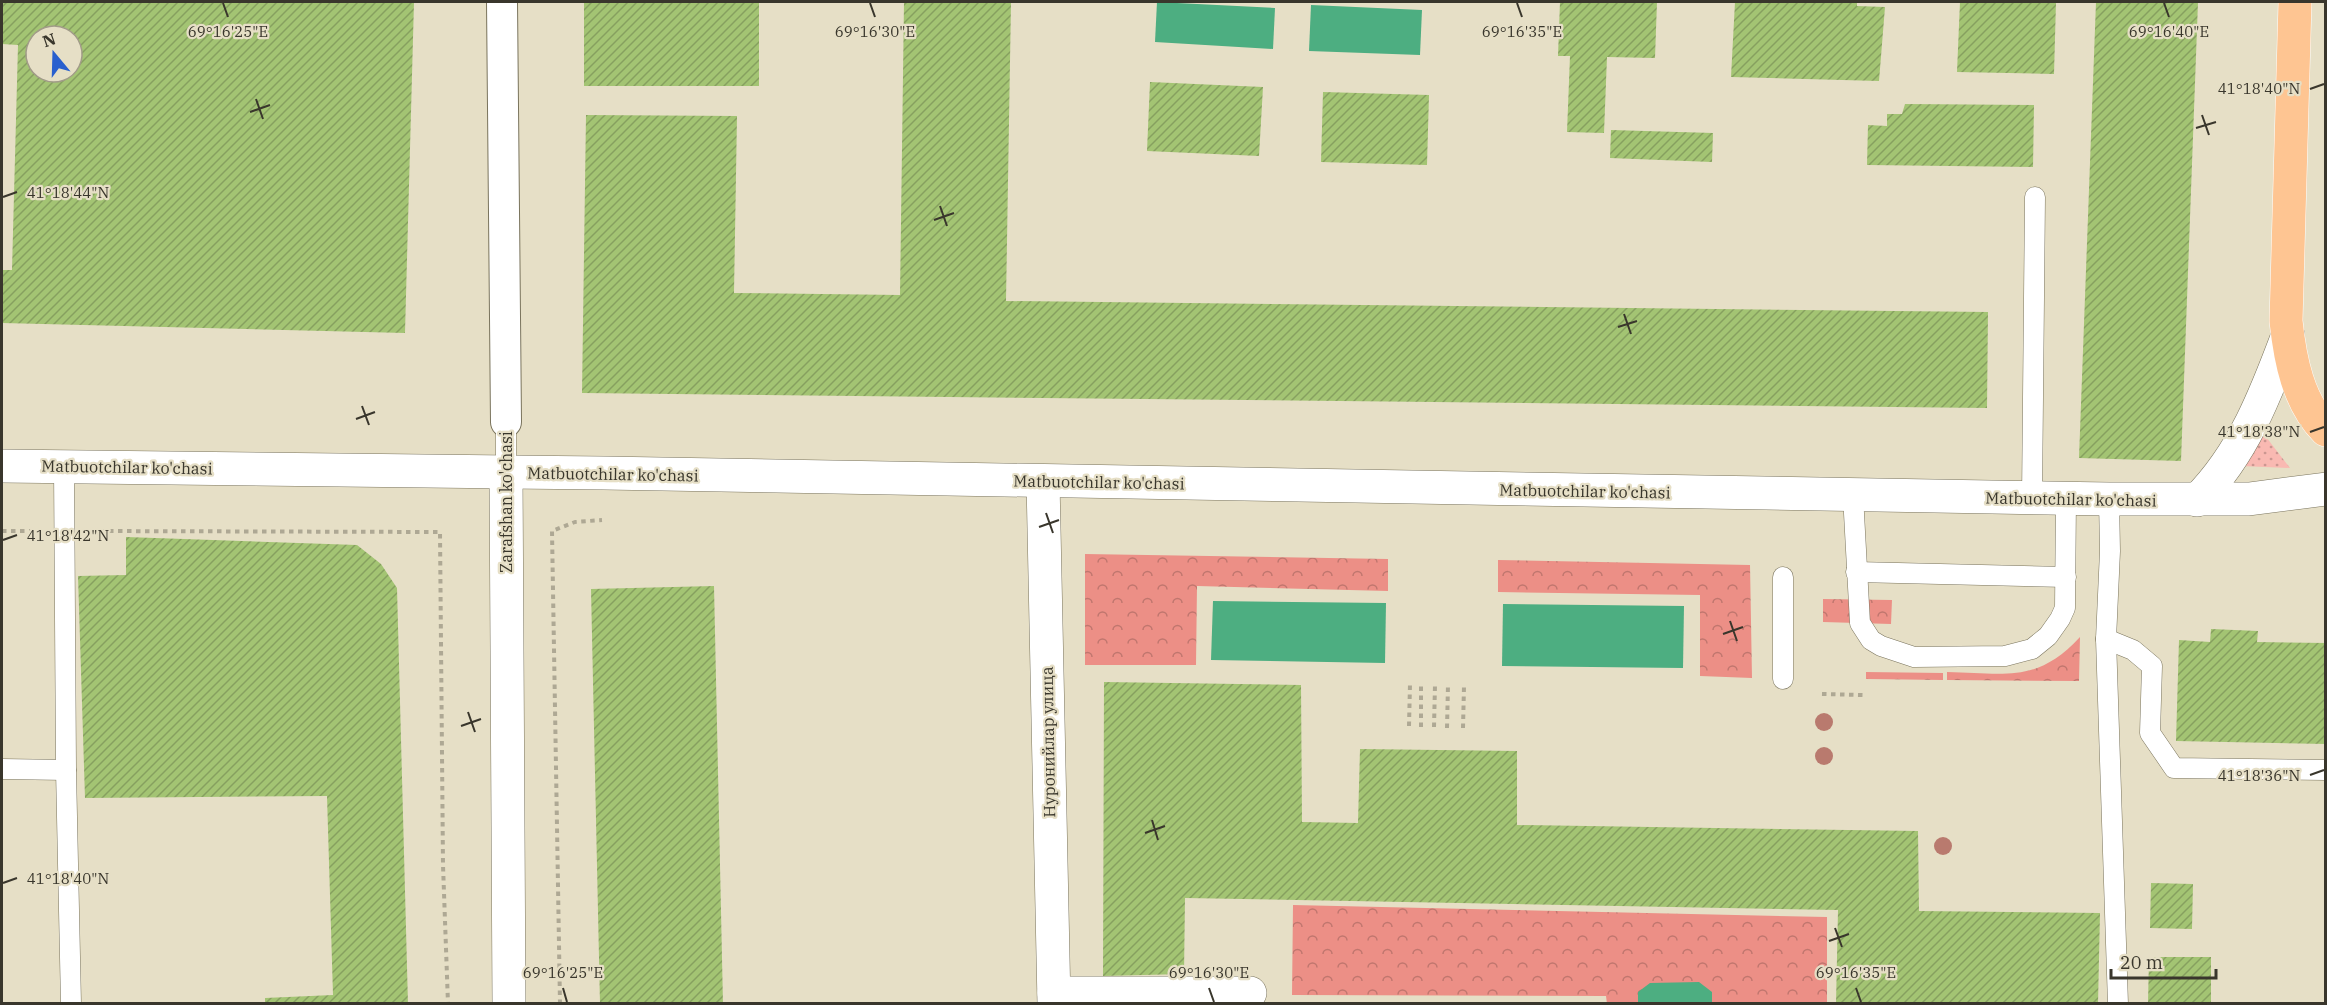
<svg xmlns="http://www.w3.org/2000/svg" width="2327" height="1005" font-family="'IBM Plex Serif',serif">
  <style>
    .grass { fill: url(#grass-dots) }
    .forest { fill: url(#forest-crowns) }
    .water { fill: #4dae81 }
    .building { fill: url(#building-hatch); fill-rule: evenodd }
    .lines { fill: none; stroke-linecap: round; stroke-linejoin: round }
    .service-casing { stroke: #7a745d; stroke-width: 21 }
    .pedestrian-casing { stroke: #7a745d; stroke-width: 32 }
    .minor-casing { stroke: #7a745d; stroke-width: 34 }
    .primary-casing { stroke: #fff; stroke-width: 34 }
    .path { stroke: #aea894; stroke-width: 4; stroke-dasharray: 4.5 4.5; stroke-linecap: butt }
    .service { stroke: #fff; stroke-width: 20 }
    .pedestrian { stroke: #fff; stroke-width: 30 }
    .minor { stroke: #fff; stroke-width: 33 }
    .primary { stroke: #fec592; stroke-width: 33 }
    .tree { fill: #b97a6e }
    .ticks { fill: none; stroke: #39362c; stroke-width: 2 }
    .labels { text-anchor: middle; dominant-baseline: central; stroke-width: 4.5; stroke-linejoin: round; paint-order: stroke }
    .street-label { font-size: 16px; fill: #39362c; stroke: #e6dfc6 }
    .ticks-label { font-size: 15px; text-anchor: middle; fill: #39362c; stroke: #e6dfc6; stroke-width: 4.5; stroke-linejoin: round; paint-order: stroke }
  </style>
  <defs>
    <pattern id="grass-dots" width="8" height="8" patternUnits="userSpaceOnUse" patternTransform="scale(1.5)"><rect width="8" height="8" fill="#f9b9b2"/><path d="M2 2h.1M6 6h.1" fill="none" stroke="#cb9791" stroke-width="1.8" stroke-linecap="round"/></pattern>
    <pattern id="forest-crowns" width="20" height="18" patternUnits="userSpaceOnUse" patternTransform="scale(1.5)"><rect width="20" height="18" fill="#ec8f86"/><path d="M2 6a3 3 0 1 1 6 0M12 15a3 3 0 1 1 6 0" fill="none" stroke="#c0766e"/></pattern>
    <pattern id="building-hatch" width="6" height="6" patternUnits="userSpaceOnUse" patternTransform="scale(1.5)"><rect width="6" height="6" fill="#a3c473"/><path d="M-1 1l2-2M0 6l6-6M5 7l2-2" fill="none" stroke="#86a05f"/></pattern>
  </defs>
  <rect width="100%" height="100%" fill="#e6dfc6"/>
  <polygon class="grass" points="2260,429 2290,468 2241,466"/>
  <g class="forest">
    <polygon points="1085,554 1388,559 1388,591 1197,586 1196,665 1085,665"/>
    <polygon points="1498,560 1750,565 1752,678 1700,676 1700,595 1498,592"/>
    <polygon points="1823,599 1892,600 1891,624 1823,622"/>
    <path d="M 2080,637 L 2079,681 L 1947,680 L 1947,672 C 2004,673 2037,684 2080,637 Z"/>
    <polygon points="1866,672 1943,673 1943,680 1866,679"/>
    <polygon points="1293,905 1827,917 1827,1003 1607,1004 1606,996 1292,995"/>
  </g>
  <g class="water">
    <polygon points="1157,2 1275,8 1273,49 1155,42"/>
    <polygon points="1311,5 1422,10 1420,55 1309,51"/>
    <polygon points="1213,601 1386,603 1385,663 1211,660"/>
    <polygon points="1503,604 1684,606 1683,668 1502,666"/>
    <polygon points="1699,982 1712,992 1712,1003 1638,1003 1638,992 1650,983"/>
  </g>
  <g class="building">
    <path d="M 2,2 L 414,2 L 405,333 L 2,323 L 2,270 L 12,270 L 18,45 L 2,44 ZM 36,36 L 72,36 L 72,72 L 36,72 Z"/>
    <rect x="584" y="2" width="175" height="84"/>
    <polygon points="904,2 1011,2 1006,301 1988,312 1987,408 582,393 586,115 737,116 734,293 900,295"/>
    <polygon points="1560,2 1657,2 1655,58 1607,57 1604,133 1567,132 1570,56 1558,56"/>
    <polygon points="1735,2 1857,2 1857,6 1885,7 1879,81 1731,77"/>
    <polygon points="1960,2 2056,2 2054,74 1957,72"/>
    <polygon points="2096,2 2198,2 2181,461 2079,458"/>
    <polygon points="1150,82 1263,87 1259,156 1147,151"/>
    <polygon points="1323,92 1429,95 1427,165 1321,162"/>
    <polygon points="1905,104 2034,105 2033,167 1867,165 1868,125 1887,126 1887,114 1902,114"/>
    <polygon points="1611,130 1713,133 1712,162 1610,158"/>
    <polygon points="126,537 357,545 381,564 397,588 408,1004 265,1004 265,998 333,995 327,796 85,798 78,576 126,575"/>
    <polygon points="714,586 723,1004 600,1004 591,589"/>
    <polygon points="2211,629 2258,631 2257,642 2326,643 2326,744 2176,741 2179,640 2210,642"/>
    <polygon points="1104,682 1301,685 1302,822 1358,823 1360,749 1517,751 1517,825 1918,831 1919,911 2100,913 2098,1004 1836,1004 1838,910 1185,898 1184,974 1103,976"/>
    <polygon points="2151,883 2193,884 2192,929 2150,928"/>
    <polygon points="2149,957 2211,957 2211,1004 2148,1004"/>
  </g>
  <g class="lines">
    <defs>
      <g id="service">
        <polyline points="506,422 506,472"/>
        <polyline points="64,467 66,770 71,1004"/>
        <polyline points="1853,495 1860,623 1871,640 1881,646 1914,657 2005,656 2032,649 2048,636 2060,619 2065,608 2066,498"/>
        <polyline points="2032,498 2035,197"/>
        <polyline points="2109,499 2110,551 2106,639 2118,1004"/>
        <polyline points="1856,572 2066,577"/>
        <polyline points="2106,639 2133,650 2152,666 2150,733 2174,768 2326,770"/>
        <polyline points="1783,679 1783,577"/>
        <polyline points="2,769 66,770"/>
      </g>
      <polyline id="pedestrian" points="502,2 506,422"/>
      <g id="minor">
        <polyline points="2,466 604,473 2109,499 2249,499 2326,489"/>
        <polyline points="506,472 509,1004"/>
        <polyline points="1043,481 1054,1004"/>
        <path d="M 2197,500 C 2243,454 2266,394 2288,335"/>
        <polyline points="1054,993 1250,993"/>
      </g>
      <path id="primary" d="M 2295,2 L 2286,321 C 2290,359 2298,402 2326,430"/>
    </defs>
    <use href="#service" class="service-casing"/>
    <use href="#pedestrian" class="pedestrian-casing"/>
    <use href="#minor" class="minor-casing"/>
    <use href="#primary" class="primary-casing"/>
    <g class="path">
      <polyline points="2,531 38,531"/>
      <polyline points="91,531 440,532 443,865 448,1004"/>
      <polyline points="1822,694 1863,695"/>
      <polyline points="1409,726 1410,684"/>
      <polyline points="1421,727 1421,684"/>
      <polyline points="1434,727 1435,685"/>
      <polyline points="1447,728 1448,685"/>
      <polyline points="1463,728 1464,686"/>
      <polyline points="560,1004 552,531 575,522 602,520"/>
    </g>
    <use href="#service" class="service"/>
    <use href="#pedestrian" class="pedestrian"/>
    <use href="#minor" class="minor"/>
    <use href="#primary" class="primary"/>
  </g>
  <g class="tree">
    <circle cx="1824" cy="722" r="9"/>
    <circle cx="1824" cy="756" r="9"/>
    <circle cx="1943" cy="846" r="9"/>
  </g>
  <path class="ticks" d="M 223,3 L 228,17M 870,3 L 875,17M 1517,3 L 1522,17M 2164,3 L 2169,17M 2310,89 L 2324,84M 256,99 L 263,119M 250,112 L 270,105M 2202,115 L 2209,135M 2196,128 L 2216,122M 3,197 L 17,192M 940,206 L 947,226M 934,220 L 954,213M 1624,314 L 1631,334M 1618,327 L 1637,321M 362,406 L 369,425M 356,419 L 375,412M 2310,432 L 2324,427M 1046,513 L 1053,533M 1039,527 L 1059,520M 3,540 L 17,535M 1730,621 L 1737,641M 1723,634 L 1743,627M 468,712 L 475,732M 461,726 L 481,719M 2310,775 L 2324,770M 1152,820 L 1158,840M 1145,833 L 1165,826M 3,883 L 17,878M 1835,928 L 1842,947M 1829,941 L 1849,934M 563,988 L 567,1002M 1209,988 L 1214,1002M 1856,988 L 1861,1002"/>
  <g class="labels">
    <g class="street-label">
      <text transform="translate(127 467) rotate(1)">Matbuotchilar ko'chasi</text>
      <text transform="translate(613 474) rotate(1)">Matbuotchilar ko'chasi</text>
      <text transform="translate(1099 482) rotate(1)">Matbuotchilar ko'chasi</text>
      <text transform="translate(1585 491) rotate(1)">Matbuotchilar ko'chasi</text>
      <text transform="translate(2071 499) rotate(1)">Matbuotchilar ko'chasi</text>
      <text transform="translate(506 502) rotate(-90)">Zarafshan ko'chasi</text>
      <text transform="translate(1048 742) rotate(-91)">Нуронийлар улица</text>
    </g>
  </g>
  <g class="ticks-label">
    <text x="228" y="37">69°16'25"E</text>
    <text x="875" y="37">69°16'30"E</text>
    <text x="1522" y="37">69°16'35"E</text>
    <text x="2169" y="37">69°16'40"E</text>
    <text x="2259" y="94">41°18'40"N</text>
    <text x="68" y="198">41°18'44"N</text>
    <text x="2259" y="437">41°18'38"N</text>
    <text x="68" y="541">41°18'42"N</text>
    <text x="2259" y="781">41°18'36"N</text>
    <text x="68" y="884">41°18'40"N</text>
    <text x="563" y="978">69°16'25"E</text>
    <text x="1209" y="978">69°16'30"E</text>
    <text x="1856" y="978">69°16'35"E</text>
  </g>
  <rect width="2327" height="1005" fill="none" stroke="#39362c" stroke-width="6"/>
  <g transform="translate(54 54) rotate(341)"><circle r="28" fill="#e6dfc6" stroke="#a19b88" stroke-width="1.5"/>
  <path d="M0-4.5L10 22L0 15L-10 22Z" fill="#2960ce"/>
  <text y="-9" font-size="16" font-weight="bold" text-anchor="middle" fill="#39362c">N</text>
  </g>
  <path d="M2111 969v9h105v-9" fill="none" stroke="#39362c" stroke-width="3"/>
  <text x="2120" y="969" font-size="18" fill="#39362c" stroke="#e6dfc6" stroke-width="4.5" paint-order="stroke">20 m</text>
</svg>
